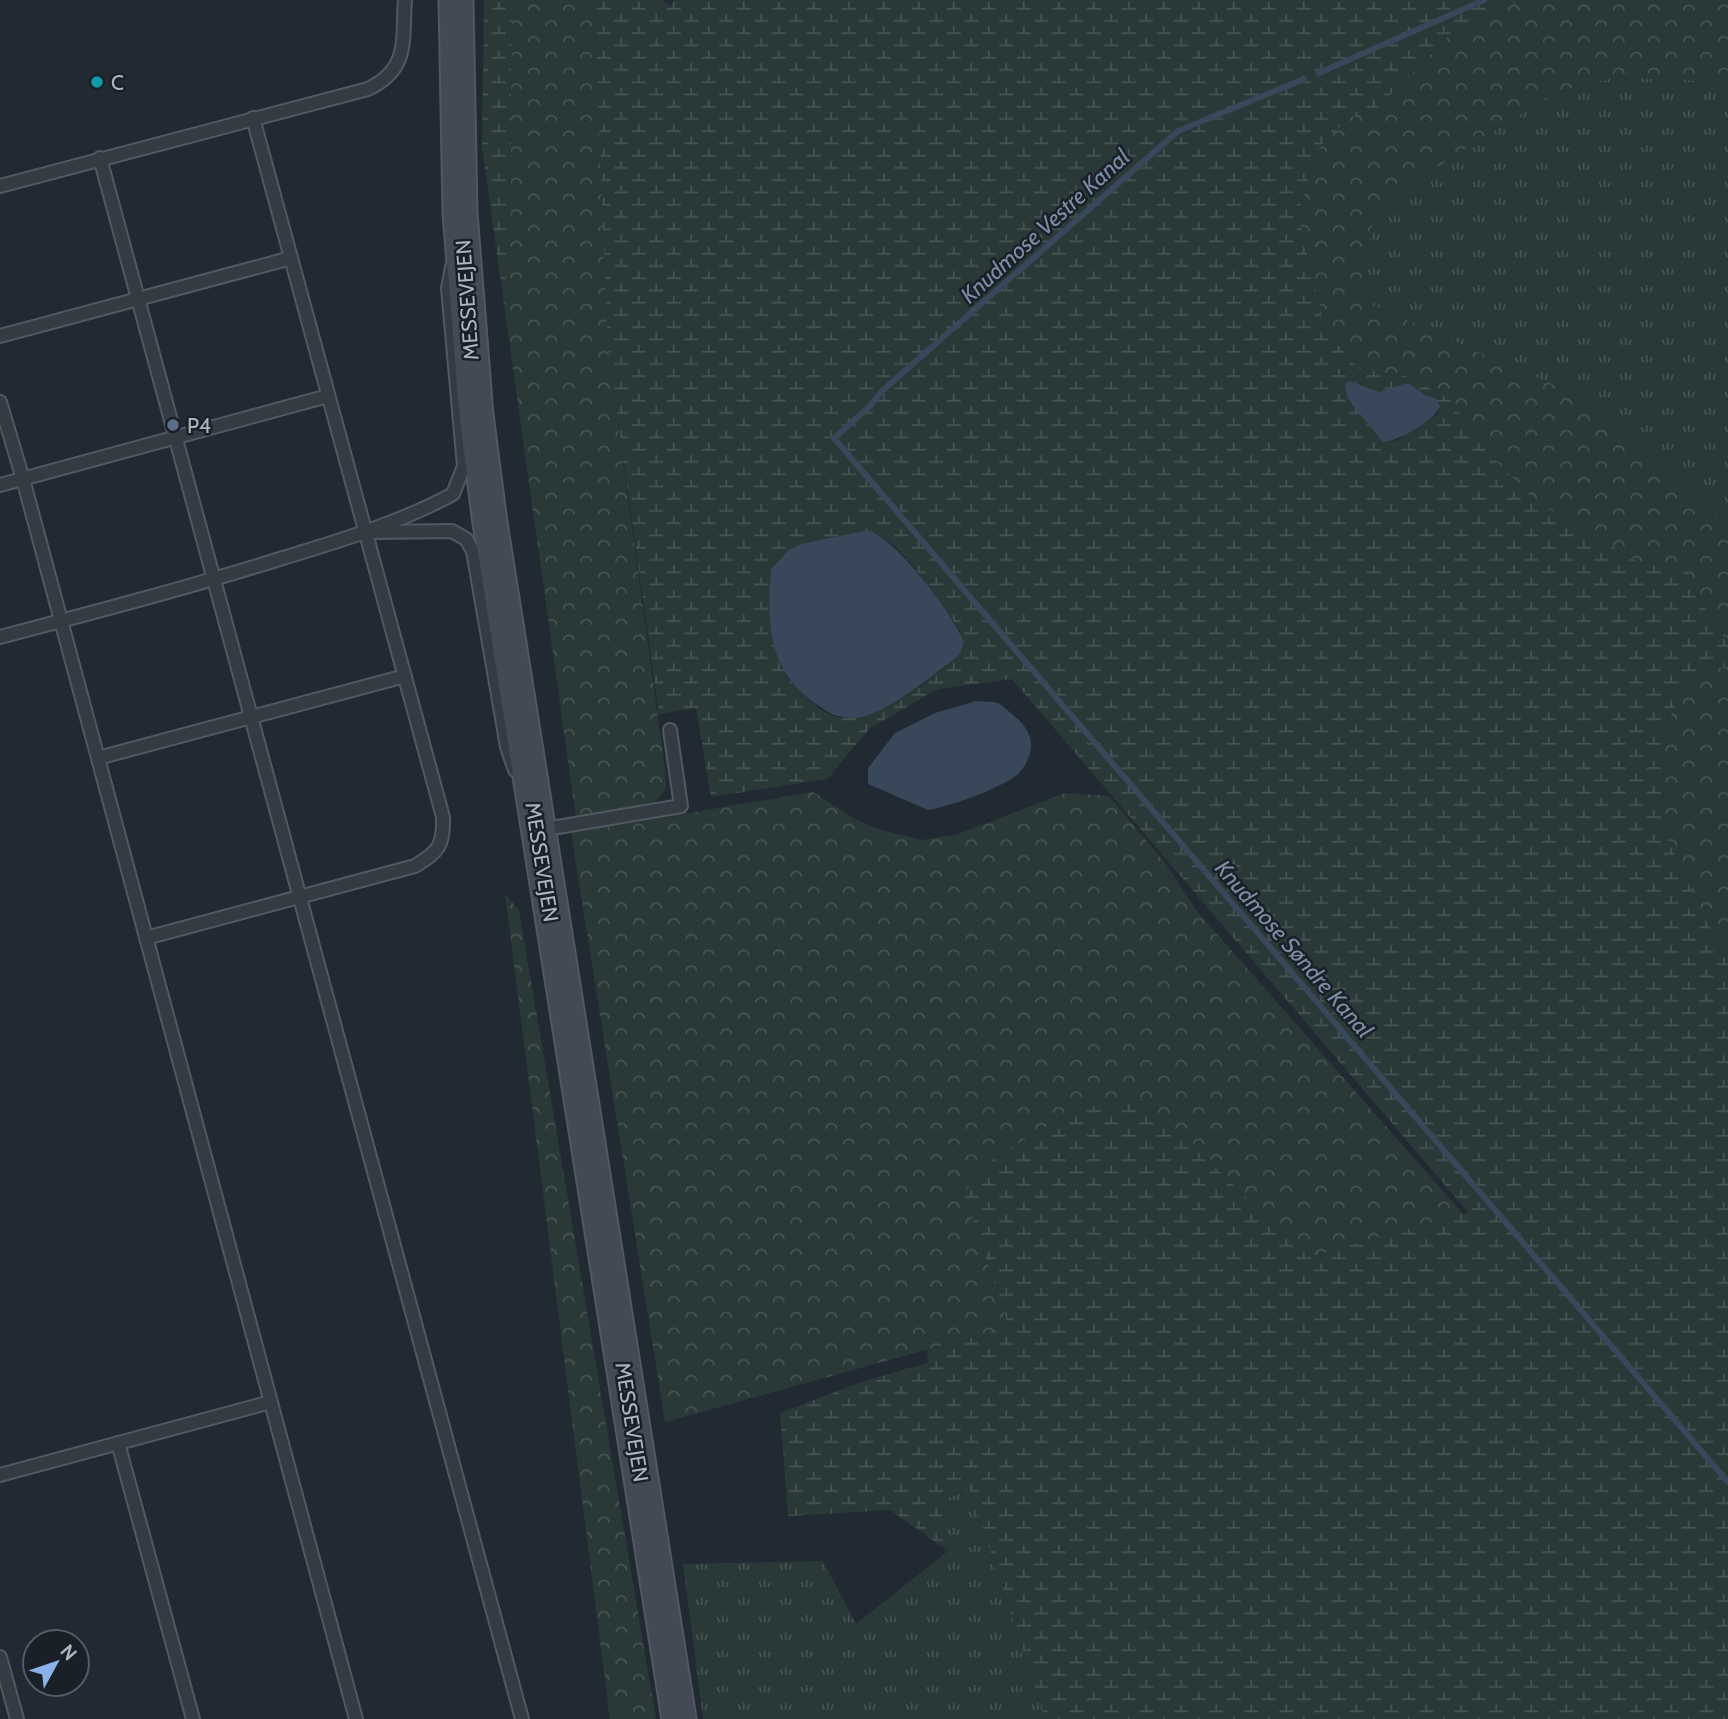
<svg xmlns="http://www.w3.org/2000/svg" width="1728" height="1719" font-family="Cabin,sans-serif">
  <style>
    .grass { fill: url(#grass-tufts) }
    .forest { fill: url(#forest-crowns) }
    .wetland { fill: url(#wetland-marsh); fill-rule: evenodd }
    .water { fill: #384759 }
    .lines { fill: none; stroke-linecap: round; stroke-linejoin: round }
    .stream { stroke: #384759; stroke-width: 6 }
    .service-casing { stroke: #515861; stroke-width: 16 }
    .secondary-casing { stroke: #515861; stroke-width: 37 }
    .service { stroke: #343b43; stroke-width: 12 }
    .secondary { stroke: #434a55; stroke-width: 33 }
    .culture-dot { fill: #0f9aa8; stroke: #1a2027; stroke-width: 2.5 }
    .service-dot { fill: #5c6f8a; stroke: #1a2027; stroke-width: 2.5 }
    .labels { text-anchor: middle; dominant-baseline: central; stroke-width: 5; stroke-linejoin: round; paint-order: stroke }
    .poi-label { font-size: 21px; fill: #aeb5c0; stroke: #1a2027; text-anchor: start }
    .street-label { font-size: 21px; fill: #aeb5c0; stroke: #1a2027 }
    .water-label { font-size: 23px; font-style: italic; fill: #7a8ea5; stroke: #1a2027 }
  </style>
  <defs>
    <pattern id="grass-tufts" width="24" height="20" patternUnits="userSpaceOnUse" patternTransform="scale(1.75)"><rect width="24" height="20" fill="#293938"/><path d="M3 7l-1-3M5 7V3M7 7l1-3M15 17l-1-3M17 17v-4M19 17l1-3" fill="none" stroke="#465353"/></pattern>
    <pattern id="forest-crowns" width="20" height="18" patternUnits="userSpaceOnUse" patternTransform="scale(1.75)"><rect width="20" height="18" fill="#293938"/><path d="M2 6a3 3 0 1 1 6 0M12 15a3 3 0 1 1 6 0" fill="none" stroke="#465353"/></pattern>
    <pattern id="wetland-marsh" width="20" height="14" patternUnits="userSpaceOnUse" patternTransform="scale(1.75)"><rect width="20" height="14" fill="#293938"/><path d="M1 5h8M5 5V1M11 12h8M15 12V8" fill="none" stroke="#465353"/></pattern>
  </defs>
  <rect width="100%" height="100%" fill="#212932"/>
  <g class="grass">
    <polygon points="1614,77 1728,82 1728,527 1570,392 1358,299 1376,207 1553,93"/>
    <polygon points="970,1489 1045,1719 703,1719 683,1564 823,1561 856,1624 948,1551 940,1501"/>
  </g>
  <g class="forest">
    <polygon points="512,0 594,0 608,350 665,769 666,789 653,804 576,818 509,340"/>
    <polygon points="1534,0 1728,0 1728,82 1614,77 1553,93 1376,207 1358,299 1570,392 1728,527 1728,643 1682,571 1671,565 1637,561 1535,501 1477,441 1451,399 1406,376 1359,369 1325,330 1298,214 1318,149 1348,117 1375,110 1451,34 1501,5"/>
    <polygon points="1728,665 1728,951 1719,946 1662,828 1663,729 1690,678"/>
    <polygon points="813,792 857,820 881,830 923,840 958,834 1065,793 1109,796 1166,864 1196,910 1464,1215 1309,1258 1143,1099 1064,1116 992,1160 964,1193 1009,1327 665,1422 571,833"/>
    <polygon points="505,894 519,910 656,1719 610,1719"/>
  </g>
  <g class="wetland">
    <polygon points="484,0 512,0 509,340 482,147"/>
    <path d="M 594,0 L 662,0 L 671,7 L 673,0 L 1534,0 L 1501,5 L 1451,34 L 1375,110 L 1348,118 L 1318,149 L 1298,214 L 1325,330 L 1359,369 L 1406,376 L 1451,399 L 1477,441 L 1535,501 L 1637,561 L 1671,565 L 1682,571 L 1728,643 L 1728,665 L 1690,678 L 1663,729 L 1662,828 L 1719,946 L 1728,951 L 1728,1719 L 1045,1719 L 970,1489 L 940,1501 L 948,1551 L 890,1510 L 788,1516 L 780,1413 L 864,1381 L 928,1363 L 927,1350 L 1009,1327 L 964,1193 L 992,1160 L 1064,1116 L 1082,1109 L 1143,1099 L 1309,1257 L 1468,1212 L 1012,679 L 938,689 L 870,728 L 827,779 L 711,797 L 696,708 L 659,714 L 608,350 ZM 1350,381 L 1379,392 L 1410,384 L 1425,395 L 1436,398 L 1440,406 L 1437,415 L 1394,442 ZM 868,530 C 901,540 933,593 953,620 L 960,632 L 960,654 C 934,678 874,726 837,717 C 819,713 798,689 786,676 L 801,544 Z"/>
  </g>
  <g class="water">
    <path d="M 1350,381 L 1379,392 L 1404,384 L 1410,384 L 1425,395 L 1436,398 L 1440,406 C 1435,421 1399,441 1383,442 L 1351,403 L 1347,397 L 1345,384 Z"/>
    <path d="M 868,530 C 897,539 953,614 964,642 L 960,654 L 952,661 C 928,679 884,716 855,718 C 838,719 829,713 816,704 C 767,670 767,622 771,569 L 789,550 L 801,544 Z"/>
    <path d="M 976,701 C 982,702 992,701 998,703 C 1002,705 1007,710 1011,713 C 1033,731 1039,749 1019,773 C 1008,786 946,808 928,810 L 868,784 L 868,768 L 895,733 L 935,713 Z"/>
  </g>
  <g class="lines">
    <g class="stream">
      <polyline points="1319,73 1484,0"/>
      <polyline points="1304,79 1178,131 882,391 870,406 834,438 1728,1482"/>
    </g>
    <defs>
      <g id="service">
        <polyline points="100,158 522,1719"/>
        <path d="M 0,186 L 368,89 C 410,69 402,40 405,0"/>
        <polyline points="0,336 291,258"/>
        <polyline points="0,402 23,479 356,1719"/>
        <polyline points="0,485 328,396"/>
        <polyline points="374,532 452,531 466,539 473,551 507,747 515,770"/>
        <path d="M 0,637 C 95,612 190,587 283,558 C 342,540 399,523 453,494 L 464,466 L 448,288 L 452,267"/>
        <polyline points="98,758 405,676"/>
        <polyline points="540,830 681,806 670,730"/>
        <path d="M 146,938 L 415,866 C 438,852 444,846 443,817 L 253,118"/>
        <polyline points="118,1443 193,1719"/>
        <polyline points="0,1475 271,1402"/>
        <polyline points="0,1657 17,1719"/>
      </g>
      <polyline id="secondary" points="456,0 460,213 476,415 490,523 679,1719"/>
    </defs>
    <use href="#service" class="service-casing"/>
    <use href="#secondary" class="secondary-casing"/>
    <use href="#service" class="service"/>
    <use href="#secondary" class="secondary"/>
  </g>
  <circle class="culture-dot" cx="97" cy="82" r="7"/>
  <circle class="service-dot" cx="173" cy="425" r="7"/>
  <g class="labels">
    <g class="poi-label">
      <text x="111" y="82">C</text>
      <text x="187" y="425">P4</text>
    </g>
    <g class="street-label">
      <text transform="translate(467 300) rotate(-94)">MESSEVEJEN</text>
      <text transform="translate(542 862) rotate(81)">MESSEVEJEN</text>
      <text transform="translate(632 1422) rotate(81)">MESSEVEJEN</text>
    </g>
    <g class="water-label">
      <text transform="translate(1045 226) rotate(-42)">Knudmose Vestre Kanal</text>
      <text transform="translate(1294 949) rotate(49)">Knudmose Søndre Kanal</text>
    </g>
  </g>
  <g transform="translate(56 1663) rotate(50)"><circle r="33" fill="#1a2027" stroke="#555c64" stroke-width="2"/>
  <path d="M0-5L12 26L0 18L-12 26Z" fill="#8ab2e9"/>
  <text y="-10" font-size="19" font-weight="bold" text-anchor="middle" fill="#aeb5c0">N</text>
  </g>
</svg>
